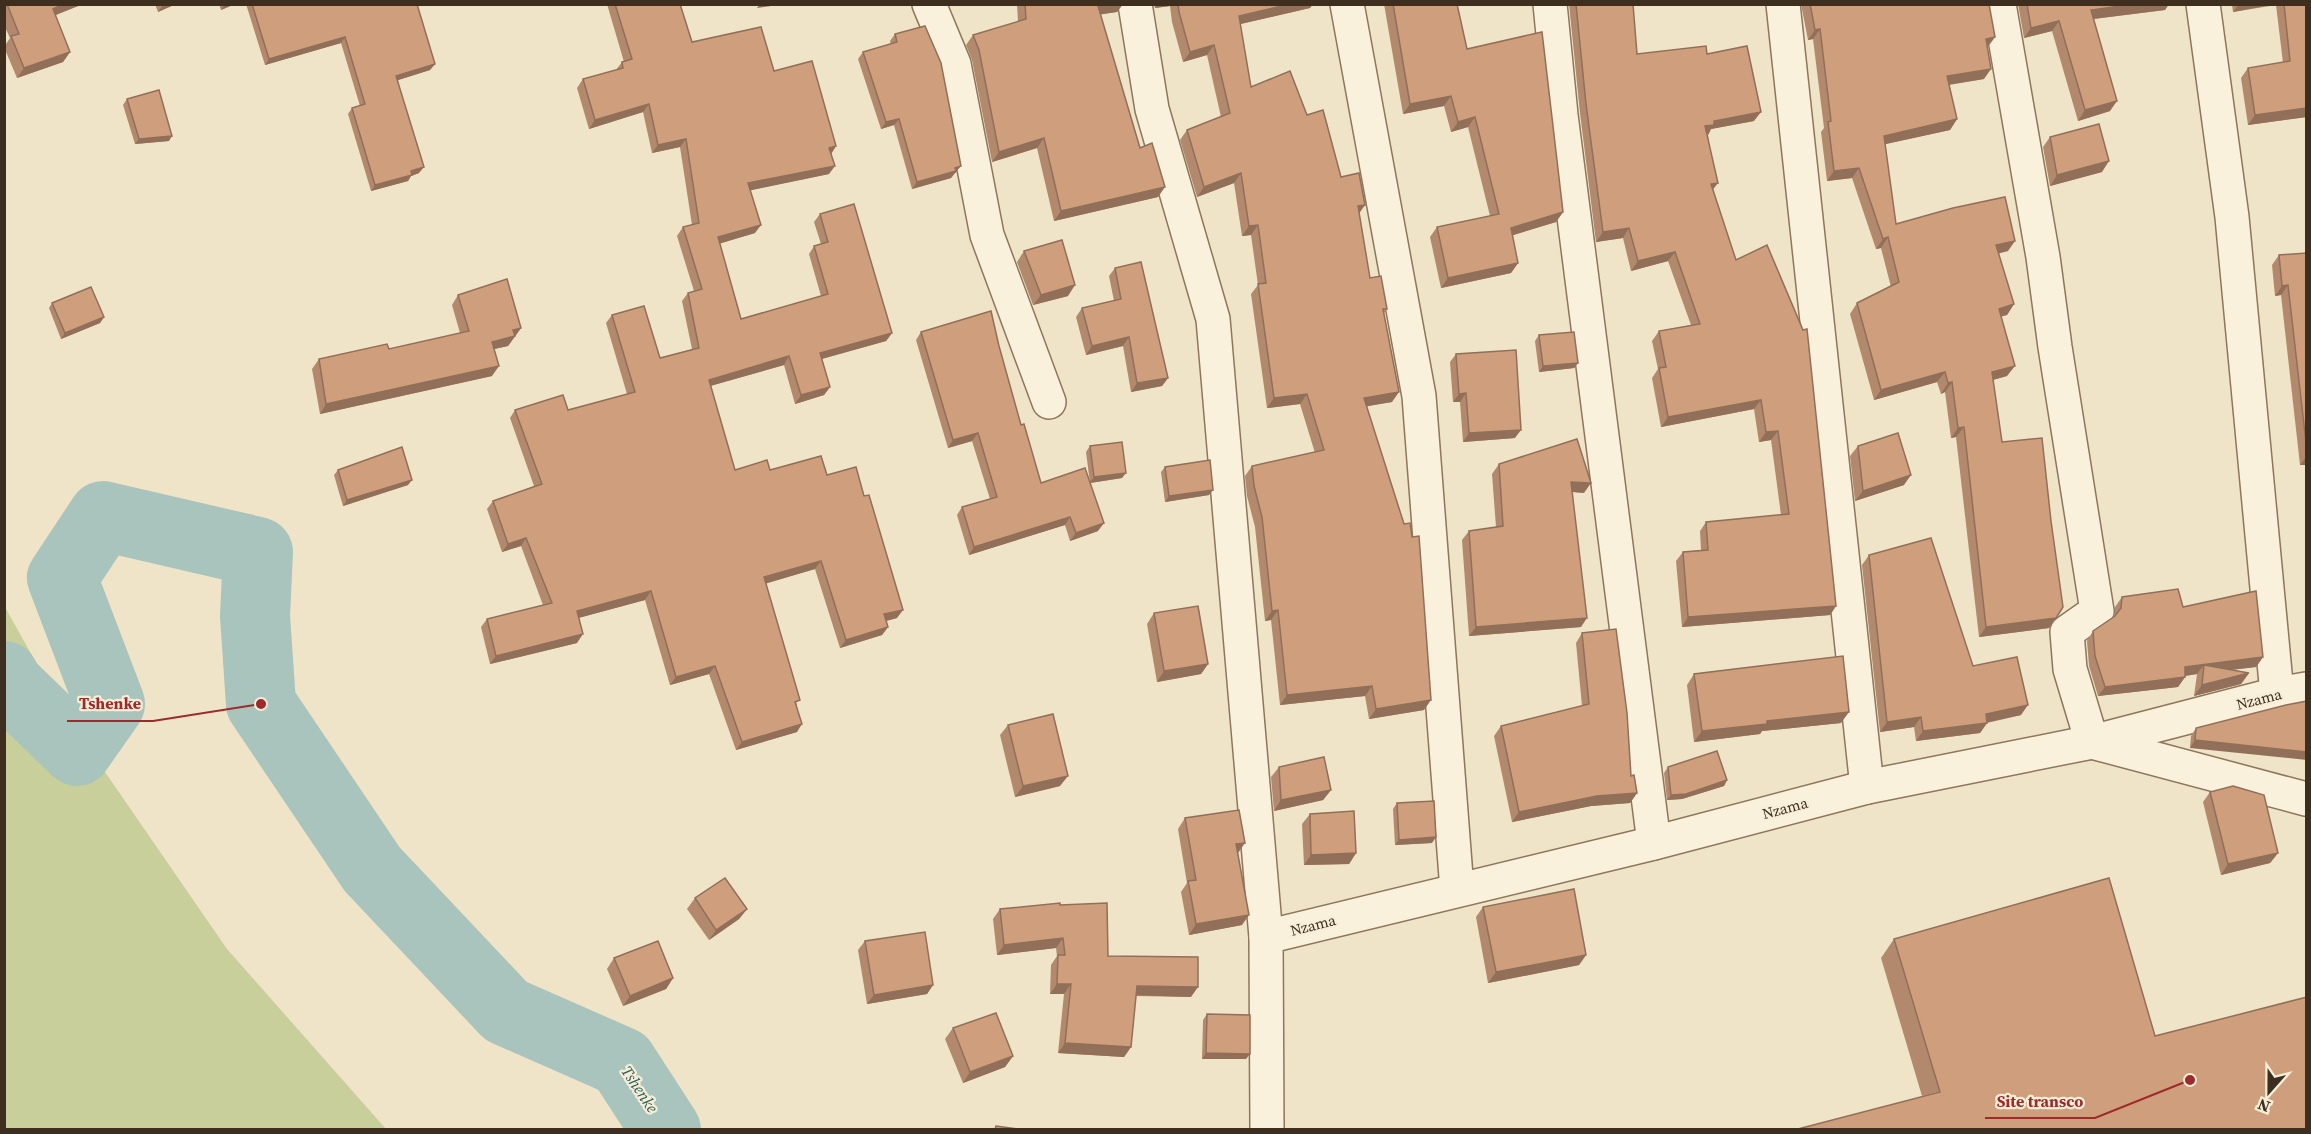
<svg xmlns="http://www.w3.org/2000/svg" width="2311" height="1134" font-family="'Source Serif 4',serif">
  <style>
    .green { fill: #c9cf9b }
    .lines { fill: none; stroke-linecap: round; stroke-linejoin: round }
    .river { stroke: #a9c4bc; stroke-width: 70 }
    .minor-casing { stroke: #8d765c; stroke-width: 36 }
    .minor { stroke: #faf1dc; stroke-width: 33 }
    .wall { fill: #b2896c }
    .shaded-wall { fill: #916f58 }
    .building { fill: #cf9f7d; stroke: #916f58; stroke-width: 1.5 }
    .labels { text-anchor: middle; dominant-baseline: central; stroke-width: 4.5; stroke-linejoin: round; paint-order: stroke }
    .street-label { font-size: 15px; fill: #3d2e20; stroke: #f7eed8 }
    .water-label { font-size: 16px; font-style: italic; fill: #2f5d5a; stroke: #f7eed8 }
    .leader { fill: none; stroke: #9e2a2b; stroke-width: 2 }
    .callout-dot { fill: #9e2a2b; stroke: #f7eed8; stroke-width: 2 }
    .callout-label { font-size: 16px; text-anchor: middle; font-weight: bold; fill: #9e2a2b; stroke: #f7eed8; stroke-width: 4.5; stroke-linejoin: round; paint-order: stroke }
  </style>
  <rect width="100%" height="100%" fill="#f0e4c8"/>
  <polygon class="green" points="5,607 63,711 227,949 386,1129 5,1129"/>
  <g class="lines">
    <polyline class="river" points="4,676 8,684 77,751 110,704 62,578 103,516 258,552 255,616 261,704 372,869 506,1011 622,1062 666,1130"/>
    <defs>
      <g id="minor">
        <polyline points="929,4 954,64 987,235 1049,402"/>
        <polyline points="1135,4 1152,109 1213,319 1266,937 1267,1130"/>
        <polyline points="1347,4 1419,396 1457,890"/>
        <polyline points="1550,4 1561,115 1654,843"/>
        <polyline points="1783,4 1867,787"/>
        <polyline points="1999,4 2043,257 2055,347 2097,611 2067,632 2070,669 2092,742 2306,799"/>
        <polyline points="2203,4 2232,217 2277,694"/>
        <polyline points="1266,937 1654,843 1867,787 2092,742 2277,694 2306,689"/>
      </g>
    </defs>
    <use href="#minor" class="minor-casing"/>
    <use href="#minor" class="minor"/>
  </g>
  <g class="wall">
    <polygon points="4,4 83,4 55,15 70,52 63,62 17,78 4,47 10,38 4,25"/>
    <polygon points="155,4 176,4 158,12"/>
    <polygon points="219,4 235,4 221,10"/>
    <polygon points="246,4 417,4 435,64 430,70 398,80 419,173 411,176 408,181 371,191 348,114 352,108 360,106 341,43 265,65"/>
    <polygon points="607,4 680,4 692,42 774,71 836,146 831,154 829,174 750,190 755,233 720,243 741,319 821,296 809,254 814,246 821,244 814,222 820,214 892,333 886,341 822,359 830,387 824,395 795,404 784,365 710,386 735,470 770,470 827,475 897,618 886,621 888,627 882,635 840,648 815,569 766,583 797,705 797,732 736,750 709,674 670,685 645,600 578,618 577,643 490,664 481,627 487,619 543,605 521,546 502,552 487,509 493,501 534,486 510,418 515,410 568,410 627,394 606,323 612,315 660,358 692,349 682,301 688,293 694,291 677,236 683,227 692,225 680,147 652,153 643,112 589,129 577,88 583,79 616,70 622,62 624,62"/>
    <polygon points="1017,4 1123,4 1117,12 1100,14 1140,148 1158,197 1054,221 1037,148 992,162 972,60 966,45 973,35 1018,22"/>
    <polygon points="1154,4 1313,4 1310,8 1240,24 1251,87 1307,115 1341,177 1359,214 1370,278 1387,309 1384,313 1392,402 1367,406 1424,710 1369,719 1365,696 1280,705 1271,620 1265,621 1255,527 1247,496 1245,476 1252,466 1315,453 1300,404 1267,408 1251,294 1258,285 1251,235 1242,236 1234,183 1197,197 1180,140 1187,130 1221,117 1207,55 1183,62 1172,22 1170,6 1155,8"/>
    <polygon points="1384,4 1457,4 1467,49 1563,212 1556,222 1512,235 1518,263 1511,273 1441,288 1430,237 1437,227 1490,216 1468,127 1451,132 1444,106 1403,114"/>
    <polygon points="1569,4 1633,4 1637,54 1707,54 1754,121 1711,129 1708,135 1713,190 1836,606 1830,615 1682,627 1676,561 1683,552 1701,550 1700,531 1706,522 1781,515 1771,440 1759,442 1754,409 1661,427 1652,378 1658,369 1652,341 1659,331 1691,325 1668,261 1631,271 1623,238 1596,242 1580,113"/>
    <polygon points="1801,4 1989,4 1995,37 1988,47 1984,79 1949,85 1957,119 1950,130 1885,144 1896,224 2008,251 1998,253 2014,304 2007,315 2001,316 2007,376 1993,380 2002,442 2056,618 2049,628 1979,637 1956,437 1951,438 1945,392 1941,394 1937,382 1874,400 1850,314 1857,303 1891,287 1881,248 1876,249 1852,178 1827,181 1821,132 1824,128 1813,39 1808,40"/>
    <polygon points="2018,4 2169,4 2165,10 2094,19 2110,111 2078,121 2052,31 2024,38"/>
    <polygon points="2232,4 2307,4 2307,117 2248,125 2241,78 2248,68 2283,63 2276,5 2233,12"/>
    <polygon points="895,34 956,173 954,173 951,178 912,189 894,125 881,129 858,59 863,52 891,44 890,41"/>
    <polygon points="127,99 169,141 135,144 123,105"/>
    <polygon points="2050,137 2102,172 2050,186 2043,147"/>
    <polygon points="1024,251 1068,296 1033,305 1017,262"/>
    <polygon points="2307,253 2307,465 2300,465 2281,295 2275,296 2272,265 2279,255"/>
    <polygon points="1115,268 1168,378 1162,386 1131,392 1123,346 1086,355 1076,317 1082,308 1114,301 1109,276"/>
    <polygon points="458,295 521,328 508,346 494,349 492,376 320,414 312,369 319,359 389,349 460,333 452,305"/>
    <polygon points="52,303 104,317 100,323 61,339 49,308"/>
    <polygon points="921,332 999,346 1021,425 1041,483 1098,531 1070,541 1065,525 969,555 957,515 962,507 990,499 972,441 948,448 916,340"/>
    <polygon points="1539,335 1578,363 1574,368 1539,372 1535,341"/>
    <polygon points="1456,354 1515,438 1463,442 1460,402 1453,402 1450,362"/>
    <polygon points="1090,446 1122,478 1090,483 1086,452"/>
    <polygon points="1858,446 1904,485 1855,501 1850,456"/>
    <polygon points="1499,464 1584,493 1572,492 1581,627 1469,636 1462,540 1469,531 1496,527 1492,474"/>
    <polygon points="1165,467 1209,495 1165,502 1161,472"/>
    <polygon points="338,470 408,485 343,506 334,475"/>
    <polygon points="1869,555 1973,666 2021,715 1987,723 1980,733 1916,741 1914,727 1880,732 1862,565"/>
    <polygon points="2122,597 2183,607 2263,657 2256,667 2231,670 2249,673 2241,684 2194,696 2197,674 2185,676 2185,677 2178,687 2098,696 2089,666 2087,641 2093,631 2115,616 2115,607"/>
    <polygon points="1154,613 1208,664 1201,674 1157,682 1147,624"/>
    <polygon points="1582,633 1637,793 1630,803 1591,806 1512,822 1494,736 1501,726 1582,706 1576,643"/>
    <polygon points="1694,674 1841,723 1762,731 1760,734 1694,742 1687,685"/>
    <polygon points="2307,701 2190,748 2191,736 2196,728"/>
    <polygon points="1008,725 1060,786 1015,797 1000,735"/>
    <polygon points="1279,767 1331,790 1323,800 1274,811 1271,777"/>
    <polygon points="1668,767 1727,780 1724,786 1682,799 1667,800 1664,773"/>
    <polygon points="2210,792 2278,853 2270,863 2221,875 2203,802"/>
    <polygon points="1397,803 1432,843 1395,845 1393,809"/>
    <polygon points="1310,814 1356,853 1349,864 1304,865 1302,824"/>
    <polygon points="1185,818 1238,853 1242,925 1189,935 1181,892 1187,883 1178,829"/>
    <polygon points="695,898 747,909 739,919 709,940 687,909"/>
    <polygon points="1060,905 1108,956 1191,997 1136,996 1131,1047 1124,1057 1058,1053 1064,994 1050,994 1051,965 1057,956 1056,948 997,955 993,919 1000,909"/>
    <polygon points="1483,907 1586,955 1579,965 1488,983 1476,917"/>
    <polygon points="1894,939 2155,1036 1922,1096 1881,958"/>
    <polygon points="865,941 933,985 927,994 867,1004 858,950"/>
    <polygon points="614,958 673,978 666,989 623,1006 607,969"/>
    <polygon points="1207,1014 1246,1059 1202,1059 1203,1020"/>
    <polygon points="953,1028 1013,1056 1005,1067 963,1083 945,1039"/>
  </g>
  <g class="shaded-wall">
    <polygon points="64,4 83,4 46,19 53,9"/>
    <polygon points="165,4 176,4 158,12 162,6"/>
    <polygon points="225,4 235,4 221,10"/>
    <polygon points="760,4 786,4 757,8"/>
    <polygon points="1107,4 1123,4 1117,12 1091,16 1098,6"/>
    <polygon points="1157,4 1171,4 1170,6 1155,8"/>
    <polygon points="1290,4 1313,4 1310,8 1232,26 1239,16"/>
    <polygon points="2134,4 2169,4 2165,10 2084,20 2091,10"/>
    <polygon points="2239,4 2276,4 2233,12"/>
    <polygon points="2059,21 2052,31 2024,38 2031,28"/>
    <polygon points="1820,29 1813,39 1808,40 1815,30"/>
    <polygon points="345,37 341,43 265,65 269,59"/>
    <polygon points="1995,37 1987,47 1986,39"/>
    <polygon points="1214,45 1207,55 1183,62 1190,52"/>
    <polygon points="70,52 63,62 17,78 24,68"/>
    <polygon points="435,64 430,70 392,82 396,76"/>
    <polygon points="1991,69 1984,79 1940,86 1947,76"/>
    <polygon points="1451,96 1444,106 1403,114 1410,104"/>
    <polygon points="2117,101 2110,111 2078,121 2085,110"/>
    <polygon points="649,104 643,112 589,129 595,120"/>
    <polygon points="2307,108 2307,117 2248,125 2255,115"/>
    <polygon points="1761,112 1754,121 1711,129 1708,135 1705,126 1714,121"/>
    <polygon points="1475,117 1468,127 1451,132 1458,122"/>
    <polygon points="899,119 894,125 881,129 886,122"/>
    <polygon points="1957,119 1950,130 1877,146 1884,136"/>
    <polygon points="172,136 169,141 135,144 139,139"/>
    <polygon points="1044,138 1037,148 992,162 999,152"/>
    <polygon points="686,139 680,147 652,153 658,145"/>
    <polygon points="836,146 831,154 829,148"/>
    <polygon points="2109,161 2102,172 2050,186 2057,175"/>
    <polygon points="835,166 829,174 743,192 748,183"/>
    <polygon points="961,166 951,178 912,189 917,182"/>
    <polygon points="424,167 419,173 411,176 408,181 371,191 375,185 411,171"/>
    <polygon points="1859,168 1852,178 1827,181 1834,171"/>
    <polygon points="1241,173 1234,183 1197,197 1204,187"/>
    <polygon points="1718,183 1711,192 1711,184"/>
    <polygon points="1165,187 1158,197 1054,221 1061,211"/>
    <polygon points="1365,205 1358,215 1358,206"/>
    <polygon points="1563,212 1556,222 1504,238 1511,228"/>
    <polygon points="761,225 755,233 712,246 718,237"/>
    <polygon points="1258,225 1251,235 1242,236 1249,226"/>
    <polygon points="1629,228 1623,238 1596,242 1603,232"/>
    <polygon points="1888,237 1881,248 1876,249 1883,239"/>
    <polygon points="2015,241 2008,251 1989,256 1996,245"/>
    <polygon points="1675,252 1668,261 1631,271 1638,261"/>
    <polygon points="1518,263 1511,273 1441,288 1448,278"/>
    <polygon points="1075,285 1068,296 1033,305 1041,295"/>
    <polygon points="2288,285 2281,295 2275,296 2282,286"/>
    <polygon points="2014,304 2007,315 1992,319 1999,309"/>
    <polygon points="104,317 100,323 61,339 65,333"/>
    <polygon points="521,328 508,346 485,351 492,342 513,330"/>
    <polygon points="892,333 886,341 814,361 820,353"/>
    <polygon points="1129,337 1123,346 1086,355 1092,346"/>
    <polygon points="789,356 784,365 703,388 709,380"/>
    <polygon points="1578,363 1574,368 1539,372 1543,366"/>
    <polygon points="499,366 492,376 320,414 326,404"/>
    <polygon points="2015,366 2007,376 1985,382 1992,372"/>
    <polygon points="1945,372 1937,382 1874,400 1881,390"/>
    <polygon points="1168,378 1162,386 1131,392 1137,383"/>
    <polygon points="1952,382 1945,392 1941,394 1948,383"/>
    <polygon points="830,387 824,395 795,404 801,395"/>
    <polygon points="1399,392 1392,402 1357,408 1364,398"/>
    <polygon points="1466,393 1460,402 1453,402 1459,394"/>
    <polygon points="1307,394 1300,404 1267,408 1274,398"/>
    <polygon points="1761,400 1754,409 1661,427 1668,417"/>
    <polygon points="1964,427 1956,437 1951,438 1958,428"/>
    <polygon points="1521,430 1515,438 1463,442 1469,433"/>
    <polygon points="1778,431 1771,440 1759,442 1766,432"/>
    <polygon points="978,433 972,441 948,448 953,440"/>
    <polygon points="2307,456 2307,465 2300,465"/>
    <polygon points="1126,473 1122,478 1090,483 1094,477"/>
    <polygon points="1911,475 1904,485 1855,501 1863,491"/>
    <polygon points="412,480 408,485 343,506 347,500"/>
    <polygon points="1571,482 1591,483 1584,493 1564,491"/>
    <polygon points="1213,490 1209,495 1165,502 1169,496"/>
    <polygon points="1070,517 1065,525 969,555 974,547"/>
    <polygon points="1104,523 1098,531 1070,541 1076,533"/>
    <polygon points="526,538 521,546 502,552 508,544"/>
    <polygon points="821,561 815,569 758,586 764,577"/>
    <polygon points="651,591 645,600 571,620 577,611"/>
    <polygon points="1836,606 1830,615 1682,627 1688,617"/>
    <polygon points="903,610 897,618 878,623 884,614"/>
    <polygon points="1278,610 1271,620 1265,621 1272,611"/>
    <polygon points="1587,618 1581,627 1469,636 1476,627"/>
    <polygon points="2056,618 2049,628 1979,637 1986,627"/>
    <polygon points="888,627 882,635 840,648 846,640"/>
    <polygon points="583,634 577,643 490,664 496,656"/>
    <polygon points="2263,657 2256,667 2203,673 2204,665 2197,674 2178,677 2185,667"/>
    <polygon points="1208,664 1201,674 1157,682 1164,671"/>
    <polygon points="715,666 709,674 670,685 676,677"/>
    <polygon points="2249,673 2241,684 2194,696 2202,685"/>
    <polygon points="2185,677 2178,687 2098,696 2105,687"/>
    <polygon points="1372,686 1365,696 1280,705 1287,695"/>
    <polygon points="1431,700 1424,710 1369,719 1376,709"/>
    <polygon points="2028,705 2021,715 1984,723 1987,723 1980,733 1916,741 1923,731 1986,714"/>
    <polygon points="1849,712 1841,723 1762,731 1760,734 1694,742 1702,731 1767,721"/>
    <polygon points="1921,717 1914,727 1880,732 1887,722"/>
    <polygon points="802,724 797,732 736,750 742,742"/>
    <polygon points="2195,740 2307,752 2307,760 2190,748"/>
    <polygon points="1068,776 1060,786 1015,797 1023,786"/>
    <polygon points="1727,780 1724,786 1682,799 1667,800 1671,795"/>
    <polygon points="1331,790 1323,800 1274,811 1281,800"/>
    <polygon points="1637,793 1630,803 1591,806 1512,822 1519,812 1597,796"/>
    <polygon points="1436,837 1432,843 1395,845 1399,840"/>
    <polygon points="1245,843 1238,853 1236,844"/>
    <polygon points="1356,853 1349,864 1304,865 1311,855"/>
    <polygon points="2278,853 2270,863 2221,875 2228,864"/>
    <polygon points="747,909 739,919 709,940 716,930"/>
    <polygon points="1249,915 1242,925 1189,935 1196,924"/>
    <polygon points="1063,938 1056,948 997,955 1004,945"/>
    <polygon points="1586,955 1579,965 1488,983 1496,972"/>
    <polygon points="673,978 666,989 623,1006 630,996"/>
    <polygon points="1057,984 1071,984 1064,994 1050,994"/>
    <polygon points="933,985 927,994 867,1004 874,995"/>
    <polygon points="1137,986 1198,987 1191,997 1130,995"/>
    <polygon points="1065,1043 1131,1047 1124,1057 1058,1053"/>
    <polygon points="1206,1053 1250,1054 1246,1059 1202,1059"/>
    <polygon points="1013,1056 1005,1067 963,1083 970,1072"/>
  </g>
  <g class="building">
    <polygon points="7,4 64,4 53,9 70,52 24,68 11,36 19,34"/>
    <polygon points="252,4 417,4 435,64 396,76 424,167 411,171 412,175 375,185 352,108 365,104 345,37 269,59"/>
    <polygon points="615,4 680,4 692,42 761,27 774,71 812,61 836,146 829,148 835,166 748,183 761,225 718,237 741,319 828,294 814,246 828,242 820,214 854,204 892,333 820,353 830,387 801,395 789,356 709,380 735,470 767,460 770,470 821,456 827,475 856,467 864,496 869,495 903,610 884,614 888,627 846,640 821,561 764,577 800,700 795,702 802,724 742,742 715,666 676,677 651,591 577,611 583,634 496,656 487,619 552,603 526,538 508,544 493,501 542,484 515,410 563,395 568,410 635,392 612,315 644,306 660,358 699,348 688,293 702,289 683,227 699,223 686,139 658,145 649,104 595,120 583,79 623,68 622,62 632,59"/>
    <polygon points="1025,4 1107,4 1098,6 1140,148 1152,143 1165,187 1061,211 1044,138 999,152 979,50 973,35 1026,19"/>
    <polygon points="1178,4 1290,4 1239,16 1251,87 1290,71 1307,115 1323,110 1341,177 1359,173 1365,205 1358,206 1370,278 1381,276 1387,309 1383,309 1399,392 1364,398 1404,524 1410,523 1412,537 1419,536 1431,700 1376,709 1372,686 1287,695 1278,610 1272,611 1262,517 1254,486 1252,466 1324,450 1307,394 1274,398 1258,284 1266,283 1258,225 1249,226 1241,173 1204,187 1187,130 1230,113 1214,45 1190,52 1179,12"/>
    <polygon points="1393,4 1457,4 1467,49 1542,32 1563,212 1511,228 1518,263 1448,278 1437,227 1499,214 1475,117 1458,122 1451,96 1410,104"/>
    <polygon points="1576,4 1633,4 1637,54 1706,46 1707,54 1747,46 1761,112 1714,121 1714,125 1705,126 1718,183 1711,184 1736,260 1767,245 1803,330 1807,329 1836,606 1688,617 1683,552 1708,550 1706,522 1789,514 1778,431 1766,432 1761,400 1668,417 1659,368 1666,367 1659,331 1700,324 1675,252 1638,261 1629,228 1603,232 1586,104"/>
    <polygon points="1810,4 1989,4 1995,37 1986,39 1991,69 1947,76 1957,119 1884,136 1896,224 1953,208 2005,197 2015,241 1996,245 2014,304 1999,309 2015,366 1992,372 2002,442 2042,438 2051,521 2063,607 2056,618 1986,627 1964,427 1958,428 1952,382 1948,383 1945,372 1881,390 1857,303 1899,282 1888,237 1883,239 1859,168 1834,171 1828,122 1831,121 1820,29 1815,30"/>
    <polygon points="2027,4 2134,4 2091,10 2117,101 2085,110 2059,21 2031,28"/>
    <polygon points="2284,4 2307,4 2307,108 2255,115 2248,68 2290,61"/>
    <polygon points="925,26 941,63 961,166 955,168 956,171 917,182 899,119 886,122 863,52 897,42 895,34"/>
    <polygon points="159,90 172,136 139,139 127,99"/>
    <polygon points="2099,124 2109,161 2057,175 2050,137"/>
    <polygon points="1062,240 1075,285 1041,295 1024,251"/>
    <polygon points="2307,253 2307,451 2288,285 2282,286 2279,255"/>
    <polygon points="1141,262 1168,378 1137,383 1129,337 1092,346 1082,308 1121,299 1115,268"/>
    <polygon points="507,279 521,328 513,330 515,336 492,342 499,366 326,404 319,359 387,344 389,349 469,331 458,295"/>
    <polygon points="91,287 104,317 65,333 52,303"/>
    <polygon points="991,311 999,346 1021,425 1024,424 1041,483 1085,468 1104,523 1076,533 1070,517 974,547 962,507 997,497 978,433 953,440 921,332"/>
    <polygon points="1574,332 1578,363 1543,366 1539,335"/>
    <polygon points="1516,350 1521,430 1469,433 1466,393 1459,394 1456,354"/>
    <polygon points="1898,433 1911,475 1863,491 1858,446"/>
    <polygon points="1577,439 1591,483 1571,482 1587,618 1476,627 1469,531 1503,526 1499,464"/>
    <polygon points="1122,442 1126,473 1094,477 1090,446"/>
    <polygon points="402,447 412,480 347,500 338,470"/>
    <polygon points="1210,460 1213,490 1169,496 1165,467"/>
    <polygon points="1931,538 1973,666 2017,657 2028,705 1986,714 1987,723 1923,731 1921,717 1887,722 1869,555"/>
    <polygon points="2178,589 2183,607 2256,591 2263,657 2185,667 2185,677 2105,687 2095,656 2093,631 2115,616 2121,608 2122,597"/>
    <polygon points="1198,606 1208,664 1164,671 1154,613"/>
    <polygon points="1616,629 1627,713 1631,776 1634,775 1637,793 1597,796 1519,812 1501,726 1589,704 1582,633"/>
    <polygon points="1843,656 1849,712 1767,721 1767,724 1702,731 1694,674"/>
    <polygon points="2204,665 2249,673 2202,685"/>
    <polygon points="2307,701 2307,752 2195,740 2196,728 2286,705"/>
    <polygon points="1053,714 1068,776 1023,786 1008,725"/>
    <polygon points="1717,751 1727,780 1686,794 1671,795 1668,767"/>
    <polygon points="1324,757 1331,790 1281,800 1279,767"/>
    <polygon points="2233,786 2264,795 2278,853 2228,864 2210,792"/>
    <polygon points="1434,801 1436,837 1399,840 1397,803"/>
    <polygon points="1239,810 1245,843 1236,844 1249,915 1196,924 1188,881 1196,880 1185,818"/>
    <polygon points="1354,811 1356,853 1311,855 1310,814"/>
    <polygon points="725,878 747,909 716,930 695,898"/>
    <polygon points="2109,878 2155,1036 2307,997 2307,1130 1794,1130 1940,1092 1894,939"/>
    <polygon points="1574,889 1586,955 1496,972 1483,907"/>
    <polygon points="1060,903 1060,905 1107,903 1108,956 1198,957 1198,987 1137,986 1131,1047 1065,1043 1071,984 1057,984 1058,955 1065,955 1063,938 1004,945 1000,909"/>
    <polygon points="925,932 933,985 874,995 865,941"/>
    <polygon points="658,941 673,978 630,996 614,958"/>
    <polygon points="996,1013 1013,1056 970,1072 953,1028"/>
    <polygon points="1207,1014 1250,1015 1250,1054 1206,1053"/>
    <polygon points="996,1126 1025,1130 995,1130"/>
  </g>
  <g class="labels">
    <g class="street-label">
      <text transform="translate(2259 699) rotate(-14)">Nzama</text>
      <text transform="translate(1785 808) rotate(-15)">Nzama</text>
      <text transform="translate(1313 925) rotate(-14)">Nzama</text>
    </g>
    <g class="water-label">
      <text transform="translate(640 1089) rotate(56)">Tshenke</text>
    </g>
  </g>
  <path class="leader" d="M261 704L153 721H67M2190 1080L2095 1118H1985"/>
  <g class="callout-dot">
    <circle cx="261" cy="704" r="6"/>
    <circle cx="2190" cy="1080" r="6"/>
  </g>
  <g class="callout-label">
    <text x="110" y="709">Tshenke</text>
    <text x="2040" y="1107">Site transco</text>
  </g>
  <rect width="2311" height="1134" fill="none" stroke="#3d2e20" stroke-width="12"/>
  <g transform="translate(2269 1092) rotate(201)" stroke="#f7eed8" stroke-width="4.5" paint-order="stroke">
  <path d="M0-4.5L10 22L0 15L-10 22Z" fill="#3d2e20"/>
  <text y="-9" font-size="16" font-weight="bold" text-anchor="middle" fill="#3d2e20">N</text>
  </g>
</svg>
